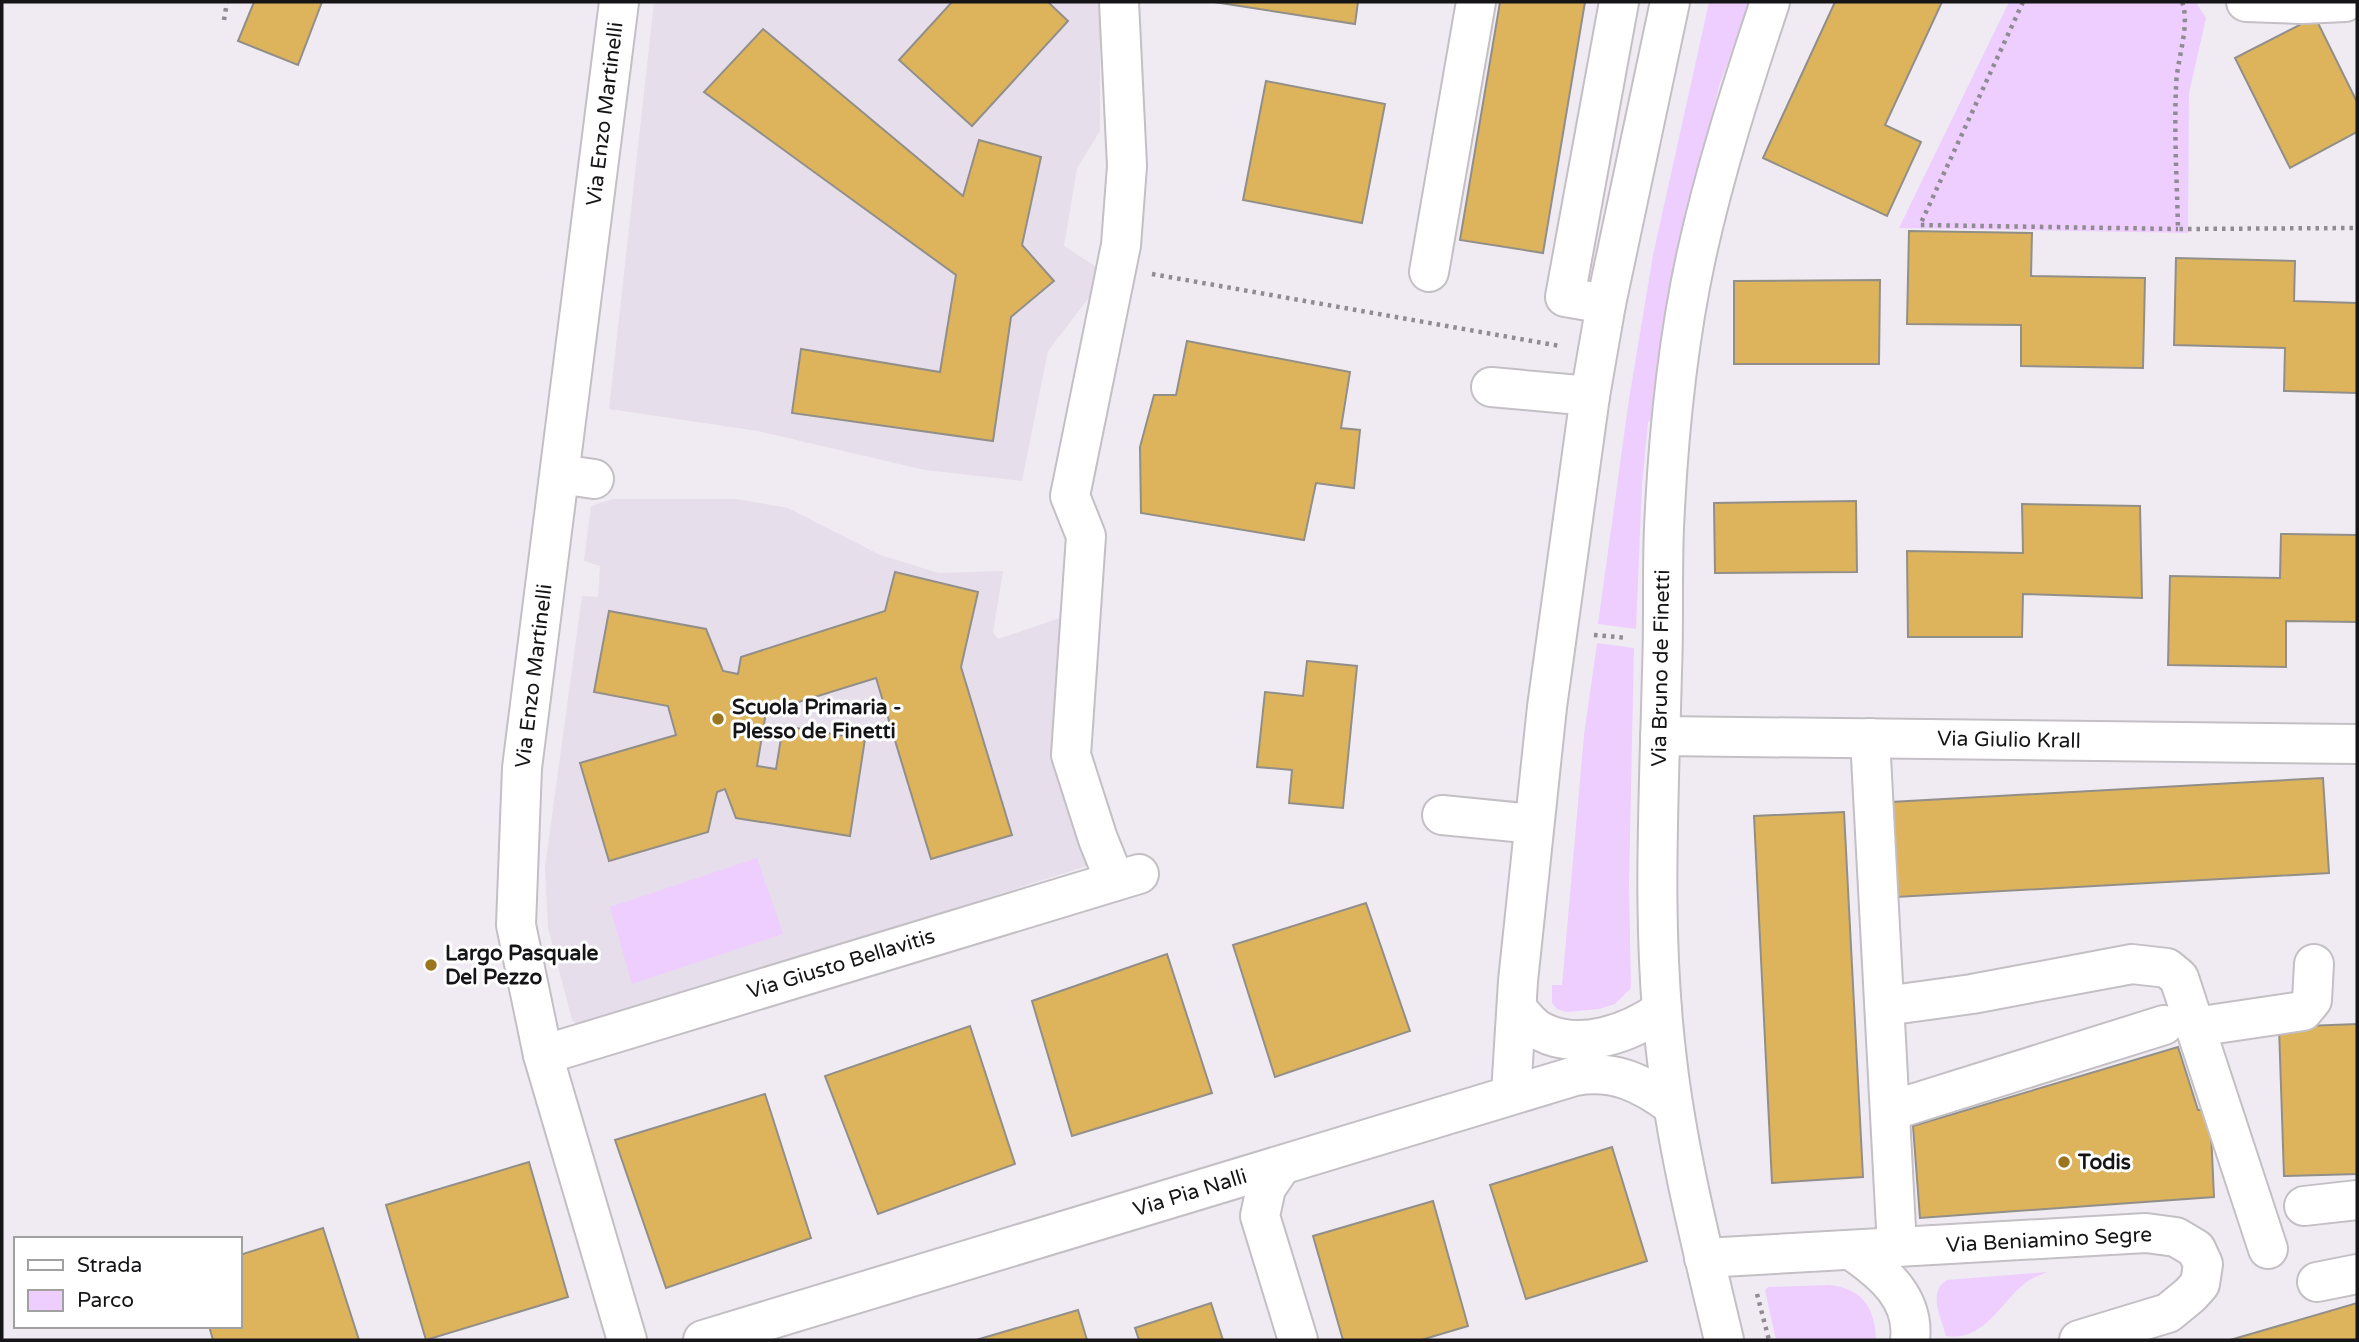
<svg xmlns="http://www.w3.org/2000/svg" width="2359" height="1342" font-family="'Varela Round',sans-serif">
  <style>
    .built { fill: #e6deeb }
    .green { fill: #eecefe }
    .building { fill: #ddb45c; stroke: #928f89; stroke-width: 2 }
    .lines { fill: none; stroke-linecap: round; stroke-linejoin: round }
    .minor-casing { stroke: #c3bfc5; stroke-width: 42 }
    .path { stroke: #8f8b90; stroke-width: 4.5; stroke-dasharray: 3.5 5; stroke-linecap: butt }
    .minor { stroke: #fff; stroke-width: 38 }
    .poi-dot { fill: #9a7621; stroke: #fff; stroke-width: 2.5 }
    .labels { text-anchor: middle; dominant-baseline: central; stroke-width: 6; stroke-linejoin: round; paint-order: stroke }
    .street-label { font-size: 21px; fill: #151416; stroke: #fff }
    .poi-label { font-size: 21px; font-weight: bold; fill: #151416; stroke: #fff; text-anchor: start }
  </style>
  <rect width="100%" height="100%" fill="#f0ebf2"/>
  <g class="built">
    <polygon points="654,2 1100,2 1100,131 1077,168 1064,246 1107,274 1048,351 1022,481 925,470 758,431 609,409"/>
    <polygon points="613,499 736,499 788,508 880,555 939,573 1003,571 993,632 998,639 1060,618 1064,625 1090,865 581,1027 572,1020 548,928 545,867 582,596 598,597 600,566 584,561 591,506"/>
  </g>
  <g class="green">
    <polygon points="1709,2 1749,2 1750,3 1720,83 1685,220 1656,417 1648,422 1642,485 1636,629 1598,624 1629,399 1653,255"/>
    <polygon points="2009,2 2196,2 2206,18 2189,93 2188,233 1899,228"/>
    <polygon points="1597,643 1634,648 1629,885 1631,988 1615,1004 1599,1009 1566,1012 1557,1009 1552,1003 1552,985 1562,985 1584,735"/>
    <polygon points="757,858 783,934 632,984 610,907"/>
    <path d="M 2047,1272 C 2039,1276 2029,1279 2023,1285 C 2000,1304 1983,1342 1946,1336 C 1941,1317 1927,1292 1947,1280 Z"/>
    <path d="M 1828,1285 C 1862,1288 1875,1307 1876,1340 L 1776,1340 L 1765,1290 L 1768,1287 Z"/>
  </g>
  <g class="building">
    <polygon points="254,2 322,2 298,65 238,41"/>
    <polygon points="952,2 1048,2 1068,21 972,126 899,60"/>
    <polygon points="1214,2 1358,2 1355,24"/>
    <polygon points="1500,2 1585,2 1543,253 1460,240"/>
    <polygon points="1835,2 1942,2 1885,125 1921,142 1887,216 1763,158"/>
    <polygon points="2315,17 2357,102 2357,132 2290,168 2235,58"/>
    <polygon points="763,29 963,196 979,140 1041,157 1022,245 1054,281 1011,317 993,441 792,413 801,349 940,372 956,275 704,92"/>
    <polygon points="1266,81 1385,104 1362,223 1243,200"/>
    <polygon points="1909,231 2032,233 2031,276 2145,278 2143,368 2021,366 2021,325 1907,324"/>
    <polygon points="2176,258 2295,261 2294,301 2357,303 2357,393 2284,391 2285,348 2174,345"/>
    <polygon points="1880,280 1879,364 1734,364 1734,281"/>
    <polygon points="1187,341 1350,372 1341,428 1360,430 1354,488 1316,483 1304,540 1141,513 1140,447 1154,395 1176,395"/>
    <polygon points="1856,501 1857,572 1715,573 1714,503"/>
    <polygon points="2022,504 2140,506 2142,598 2023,594 2022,637 1908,637 1907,551 2023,553"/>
    <polygon points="2281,534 2357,535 2357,622 2286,621 2286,667 2168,665 2170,576 2280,578"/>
    <polygon points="895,572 978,592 961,667 1012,835 931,859 876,678 766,712 757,766 776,769 783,726 865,739 850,836 736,818 725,789 717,792 708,832 609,861 580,763 676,735 668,706 594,692 609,611 706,629 723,671 738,674 741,657 885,611"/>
    <polygon points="1307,661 1357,666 1343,808 1289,803 1292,770 1257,767 1265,692 1303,696"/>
    <polygon points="2323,778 2329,873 1896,897 1891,802"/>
    <polygon points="1844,812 1863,1177 1772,1183 1754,816"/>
    <polygon points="1366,903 1410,1031 1275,1077 1233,945"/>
    <polygon points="1167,954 1212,1093 1072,1136 1032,1001"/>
    <polygon points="2357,1024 2357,1174 2284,1176 2279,1027"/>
    <polygon points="970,1026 1015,1164 878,1214 825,1076"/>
    <polygon points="2178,1047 2198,1110 2210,1110 2214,1197 1920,1218 1913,1126"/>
    <polygon points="765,1094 811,1238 666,1288 615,1140"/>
    <polygon points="1612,1147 1647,1261 1526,1299 1490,1185"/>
    <polygon points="529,1162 568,1297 426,1340 386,1205"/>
    <polygon points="1433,1201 1468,1326 1421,1340 1343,1340 1313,1236"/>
    <polygon points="323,1228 359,1340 213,1340 209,1326 240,1326 240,1255"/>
    <polygon points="1211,1303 1223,1340 1139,1340 1135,1328"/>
    <polygon points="2357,1303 2357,1340 2230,1340"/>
    <polygon points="1078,1310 1087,1340 976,1340"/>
  </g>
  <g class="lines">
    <defs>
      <g id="minor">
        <polyline points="619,2 522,768 516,925 543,1055 627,1340"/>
        <polyline points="2246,2 2302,4 2345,2"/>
        <polyline points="1429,272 1476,2"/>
        <polyline points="1606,304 1565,297 1619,2"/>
        <polyline points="1491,387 1590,396"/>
        <polyline points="560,474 594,479"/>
        <polyline points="1660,736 2357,744"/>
        <polyline points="1870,738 1897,1247"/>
        <polyline points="1442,815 1534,824"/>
        <polyline points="1115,881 1098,839 1071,755 1086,536 1070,496 1121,245 1127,166 1119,2"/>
        <polyline points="1885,1006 1972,994 2132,964 2167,968 2179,978 2268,1249"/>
        <path d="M 1517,1008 C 1524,1017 1530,1025 1540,1031 C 1579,1052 1630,1033 1662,1010"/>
        <polyline points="2195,1027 2303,1011 2312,1000 2314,964"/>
        <polyline points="543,1055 1139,874"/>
        <polyline points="1511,1094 1518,981 1547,707 1590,396 1606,304 1670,2"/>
        <polyline points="1890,1111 2164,1025"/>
        <polyline points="1281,1166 1266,1188 1260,1216 1298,1340"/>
        <polyline points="2304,1206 2357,1200"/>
        <path d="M 1851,1250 C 1883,1272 1915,1298 1910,1340"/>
        <polyline points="1704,1258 2146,1233 2176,1237 2196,1249 2203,1264 2200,1284 2190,1295 2168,1313 2079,1340"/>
        <polyline points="2317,1282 2357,1274"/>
        <path d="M 703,1340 L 1575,1076 C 1614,1069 1642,1083 1673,1106"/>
        <path d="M 1724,1340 C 1702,1247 1678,1154 1667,1060 C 1651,930 1659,801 1662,671 C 1664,623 1662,576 1664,528 C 1668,438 1677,345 1696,257 C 1715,170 1742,86 1770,2"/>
      </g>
    </defs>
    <use href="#minor" class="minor-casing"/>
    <g class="path">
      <polyline points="2023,2 1920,225 2178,229"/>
      <path d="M 2182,2 C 2191,26 2176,61 2176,88 C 2174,135 2177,182 2178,229 L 2357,228"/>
      <polyline points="224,20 227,2"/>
      <polyline points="1152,274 1560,346"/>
      <polyline points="1594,635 1627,638"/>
      <polyline points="1757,1294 1769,1340"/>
    </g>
    <use href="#minor" class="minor"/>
  </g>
  <g class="poi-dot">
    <circle cx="718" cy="719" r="7"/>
    <circle cx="431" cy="965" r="7"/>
    <circle cx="2064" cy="1162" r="7"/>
  </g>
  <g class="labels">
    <g class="street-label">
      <text transform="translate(605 114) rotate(-83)">Via Enzo Martinelli</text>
      <text transform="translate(1661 668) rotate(-89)">Via Bruno de Finetti</text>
      <text transform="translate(534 676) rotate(-83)">Via Enzo Martinelli</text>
      <text transform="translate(2009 740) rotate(1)">Via Giulio Krall</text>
      <text transform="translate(841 964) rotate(-17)">Via Giusto Bellavitis</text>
      <text transform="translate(1190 1193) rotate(-17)">Via Pia Nalli</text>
      <text transform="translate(2049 1240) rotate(-3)">Via Beniamino Segre</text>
    </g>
    <g class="poi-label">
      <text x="732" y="707">Scuola Primaria -<tspan x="732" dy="24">Plesso de Finetti</tspan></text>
      <text x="445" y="953">Largo Pasquale<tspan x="445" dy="24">Del Pezzo</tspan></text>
      <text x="2078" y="1162">Todis</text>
    </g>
  </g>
  <rect width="2359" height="1342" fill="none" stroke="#151416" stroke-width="7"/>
  <rect x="14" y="1237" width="228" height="91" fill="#ffffff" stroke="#a1a1a2" stroke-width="2"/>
  <rect x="28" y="1260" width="35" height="10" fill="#ffffff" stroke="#a1a1a2" stroke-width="2"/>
  <text x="77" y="1272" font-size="21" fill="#151416">Strada</text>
  <rect x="28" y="1290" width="35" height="21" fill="#eecefe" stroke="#a1a1a2" stroke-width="2"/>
  <text x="77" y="1307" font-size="21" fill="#151416">Parco</text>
</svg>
